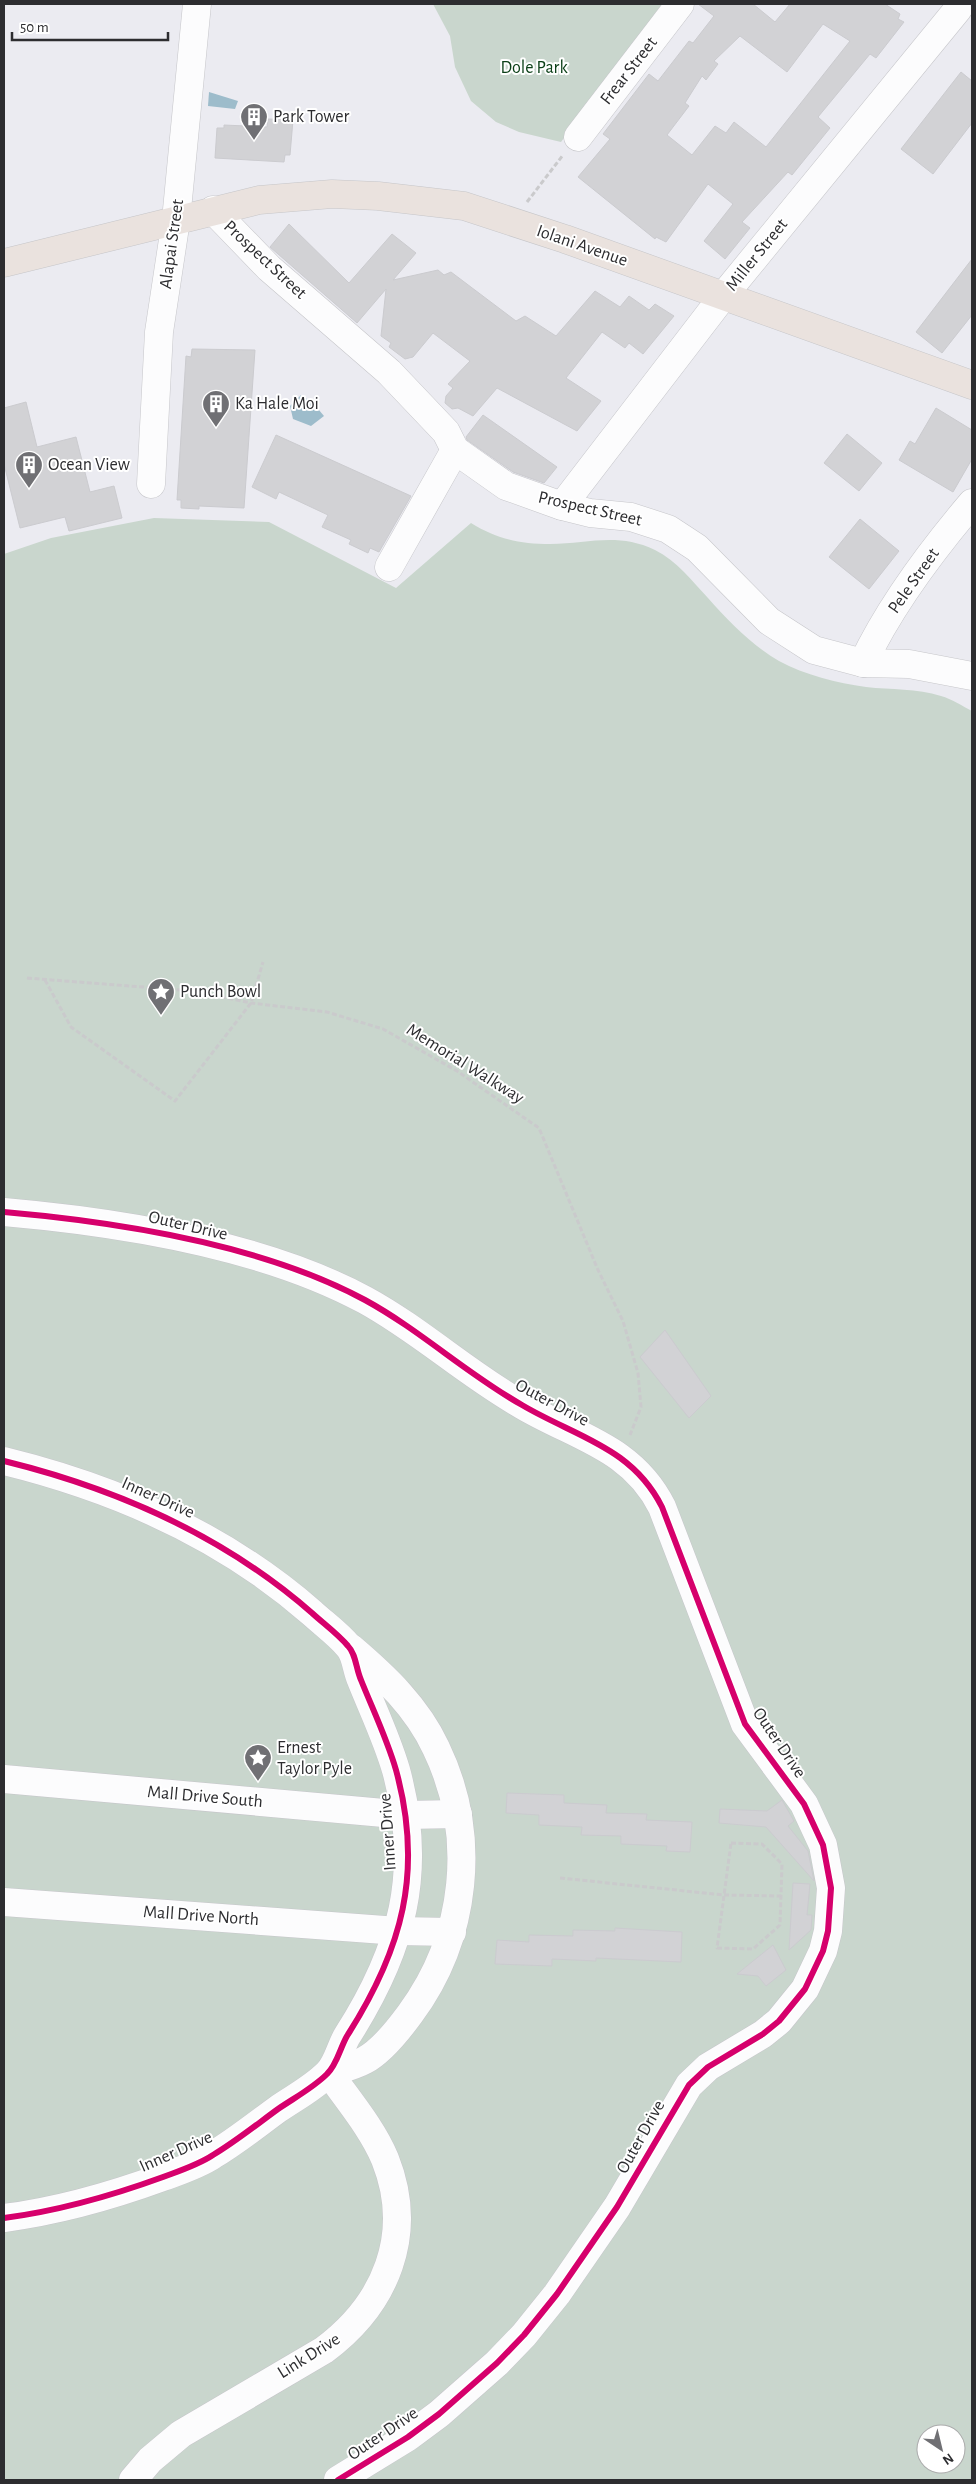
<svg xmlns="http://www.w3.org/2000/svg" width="976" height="2484" font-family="'Alegreya Sans',sans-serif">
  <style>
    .green { fill: #c9d6cd; fill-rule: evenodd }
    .water { fill: #9dbccb }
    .building { fill: #d2d2d5; stroke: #cbcbcf; fill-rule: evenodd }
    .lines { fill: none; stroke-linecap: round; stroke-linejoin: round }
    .minor-casing { stroke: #c6c6ca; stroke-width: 29 }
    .major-casing { stroke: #c6c6c9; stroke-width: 29 }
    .path { stroke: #cacacc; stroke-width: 3; stroke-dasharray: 5 2.5; stroke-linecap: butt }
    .minor { stroke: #fcfcfd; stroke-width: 28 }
    .major { stroke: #eae2de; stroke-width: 28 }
    .cycleway-casing { stroke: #fff; stroke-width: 9 }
    .cycleway { stroke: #d6006c; stroke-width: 6 }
    .labels { text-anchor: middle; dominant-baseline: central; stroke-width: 4; stroke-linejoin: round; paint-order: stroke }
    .park-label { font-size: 18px; fill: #0c4018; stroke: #fff }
    .street-label { font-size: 18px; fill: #2d2d30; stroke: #fff }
    .poi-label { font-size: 18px; fill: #2d2d30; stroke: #fff; text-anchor: start }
  </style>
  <rect width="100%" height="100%" fill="#ebebf1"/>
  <g class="green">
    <polygon points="433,4 662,4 561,142 519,132 496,122 471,101 455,67 450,36"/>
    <path d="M 154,518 L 269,522 L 396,588 L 471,523 C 497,539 520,544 550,544 C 588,544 617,532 655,550 C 677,561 692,581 708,598 C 728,621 753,646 779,661 C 805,675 837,683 866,687 C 891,690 917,688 941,696 C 952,699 962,706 972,711 L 972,2480 L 4,2480 L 4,554 L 51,538 ZM 926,2434 L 956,2434 L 956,2464 L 926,2464 Z"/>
  </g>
  <g class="water">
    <polygon points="209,92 238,101 235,109 208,106"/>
    <polygon points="301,395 313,403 324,416 311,426 293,419 290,406"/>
  </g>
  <g class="building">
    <path d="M 698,4 L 753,4 L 775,22 L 790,4 L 885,4 L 900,14 L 898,19 L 904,22 L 876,58 L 870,54 L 818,117 L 830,128 L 792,175 L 788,172 L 742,222 L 750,228 L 725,259 L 704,241 L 733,204 L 708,184 L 666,242 L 656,237 L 655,239 L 578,177 L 610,139 L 603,134 L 649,74 L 658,81 L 689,41 L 693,43 L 714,16 ZM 823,24 L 850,41 L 766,147 L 734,122 L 726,133 L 715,126 L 692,155 L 667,135 L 689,106 L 685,103 L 702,76 L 706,80 L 718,64 L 714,61 L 740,36 L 787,72 Z"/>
    <polygon points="961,72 972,81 972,123 933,174 901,149"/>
    <polygon points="268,119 293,120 290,155 285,155 284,162 215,158 217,128 224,128 224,125 267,127"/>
    <polygon points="289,224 349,283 392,234 416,253 393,280 438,270 444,275 451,272 516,321 525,316 556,336 595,291 620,307 629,296 649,310 655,304 674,316 643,354 629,343 625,348 602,332 566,378 601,401 577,431 497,388 473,416 458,408 452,409 445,403 446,396 453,388 448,384 470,361 433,333 413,357 405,359 389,347 391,343 381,336 386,289 357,323 270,247"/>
    <polygon points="972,259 972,315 942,353 916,332"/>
    <polygon points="192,349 255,350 244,508 199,506 199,509 181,508 181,500 177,500 186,356 191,357"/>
    <polygon points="26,402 37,447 76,437 90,492 114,486 122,518 69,531 65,517 20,528 4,464 4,408"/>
    <polygon points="936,408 972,430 972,459 953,492 899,460 910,441 915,444"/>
    <polygon points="483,415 557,467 544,483 513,472 467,440 466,437"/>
    <polygon points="847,434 882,463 859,491 824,463"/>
    <polygon points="276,435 411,496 379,552 370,548 368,553 349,544 351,540 322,527 328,515 279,492 276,499 252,487"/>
    <polygon points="860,519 899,551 869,589 829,557"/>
    <polygon points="665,1330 711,1396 689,1418 640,1357"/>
    <polygon points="507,1793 564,1795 564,1803 607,1805 606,1813 647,1814 646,1820 692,1822 690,1852 666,1851 667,1846 621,1844 621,1836 581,1835 582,1827 539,1825 539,1815 506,1813"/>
    <polygon points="782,1800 794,1821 788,1826 808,1851 814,1881 766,1827 719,1823 720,1809 767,1811"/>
    <polygon points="793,1883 810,1884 807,1915 812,1915 811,1930 789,1950"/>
    <polygon points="615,1928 682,1932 681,1962 596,1958 596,1961 552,1959 552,1966 495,1964 497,1940 529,1942 529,1935 573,1936 573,1930 615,1931"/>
    <polygon points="773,1945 786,1970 766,1986 758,1976 737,1974"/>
  </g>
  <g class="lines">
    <defs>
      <g id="minor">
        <polyline points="578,137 680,4"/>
        <polyline points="213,210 269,268 389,372 446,432 455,450 506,486 562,506 590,513 631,517 668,529 697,548 769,621 814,650 863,663 909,664 972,676"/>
        <polyline points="151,484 159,332 176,220 197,4"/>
        <polyline points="562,506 724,295 958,9"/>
        <polyline points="389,567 455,450"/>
        <path d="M 863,663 C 889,608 933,549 972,503"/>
        <path d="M 4,1212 C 118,1222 263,1245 365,1300 C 420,1330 467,1374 522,1405 C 576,1437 632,1447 662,1507 L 745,1724 L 804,1804 L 823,1845 L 831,1888 L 828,1931 L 823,1951 L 805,1989 L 779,2021 L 763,2034 L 708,2067 L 689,2085 L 617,2207 L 557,2294 L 524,2335 L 497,2363 L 439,2414 L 408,2437 L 338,2480"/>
        <path d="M 4,1461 C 118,1489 223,1535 312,1613 C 324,1624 338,1634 348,1646 C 356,1654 356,1669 361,1680 C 373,1710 387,1739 396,1770 C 424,1872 402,1950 347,2036 C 340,2048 337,2065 327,2074 C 313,2088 294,2098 278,2109 C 256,2125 235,2142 213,2155 C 198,2165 179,2171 163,2177 C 111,2196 58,2211 4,2218"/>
        <polyline points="4,1779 406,1815 458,1814"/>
        <polyline points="4,1902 398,1931 452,1932"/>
        <path d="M 133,2480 L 150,2460 L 181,2434 L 324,2350 C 386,2304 415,2234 385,2159 C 372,2128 348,2100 329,2073 C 341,2069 354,2066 365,2060 C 382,2051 399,2029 410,2014 C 467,1937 478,1835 436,1748 C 417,1707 385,1677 351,1648"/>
      </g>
      <polyline id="major" points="4,263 259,200 332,194 378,196 464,206 565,239 972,385"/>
    </defs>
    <use href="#minor" class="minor-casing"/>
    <use href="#major" class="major-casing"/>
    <g class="path">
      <polyline points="527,202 563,155"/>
      <polyline points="27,978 194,991 251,1003 327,1012 383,1029 457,1071 539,1128 598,1270 623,1321 638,1373 641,1407 630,1435"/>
      <polyline points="45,980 71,1027 175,1101 251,1003 263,962"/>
      <polygon points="731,1843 762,1844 782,1864 780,1925 753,1949 717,1948"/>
      <polyline points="560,1878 724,1895 781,1896"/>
    </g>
    <use href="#minor" class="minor"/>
    <use href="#major" class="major"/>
    <defs>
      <g id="cycleway">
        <path d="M 4,1212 C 118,1222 263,1245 365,1300 C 420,1330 467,1374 522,1405 C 576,1437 632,1447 662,1507 L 745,1724 L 804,1804 L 823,1845 L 831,1888 L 828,1931 L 823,1951 L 805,1989 L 779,2021 L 763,2034 L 708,2067 L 689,2085 L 617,2207 L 557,2294 L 524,2335 L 497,2363 L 439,2414 L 408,2437 L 338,2480"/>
        <path d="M 4,1461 C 118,1489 223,1535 312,1613 C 324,1624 338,1634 348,1646 C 356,1654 356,1669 361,1680 C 373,1710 387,1739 396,1770 C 424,1872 402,1950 347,2036 C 340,2048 337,2065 327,2074 C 313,2088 294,2098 278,2109 C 256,2125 235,2142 213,2155 C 198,2165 179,2171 163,2177 C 111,2196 58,2211 4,2218"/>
      </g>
    </defs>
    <use href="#cycleway" class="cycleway-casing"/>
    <use href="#cycleway" class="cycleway"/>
  </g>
  <defs>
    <symbol id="building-pin" viewBox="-11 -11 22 30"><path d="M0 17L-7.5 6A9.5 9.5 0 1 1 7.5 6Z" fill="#707074" stroke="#fff"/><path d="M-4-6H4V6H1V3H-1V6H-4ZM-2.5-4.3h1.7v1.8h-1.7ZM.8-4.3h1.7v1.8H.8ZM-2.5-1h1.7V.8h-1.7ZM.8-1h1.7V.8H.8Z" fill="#fff"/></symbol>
    <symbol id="sight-pin" viewBox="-11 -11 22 30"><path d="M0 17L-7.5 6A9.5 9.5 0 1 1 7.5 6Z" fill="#707074" stroke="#fff"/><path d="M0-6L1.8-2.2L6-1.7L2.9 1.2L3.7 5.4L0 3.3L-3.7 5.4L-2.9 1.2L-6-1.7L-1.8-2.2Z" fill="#fff"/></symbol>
  </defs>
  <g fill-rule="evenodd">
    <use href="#building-pin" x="238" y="101" width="32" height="43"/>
    <use href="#building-pin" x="200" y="388" width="32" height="43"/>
    <use href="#building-pin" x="13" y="449" width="32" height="43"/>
    <use href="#sight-pin" x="145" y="976" width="32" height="43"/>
    <use href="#sight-pin" x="242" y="1742" width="32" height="43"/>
  </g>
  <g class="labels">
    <g class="park-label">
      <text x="534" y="68">Dole Park</text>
    </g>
    <g class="street-label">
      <text transform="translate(629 71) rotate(-52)">Frear Street</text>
      <text transform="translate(172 244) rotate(-82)">Alapai Street</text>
      <text transform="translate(582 246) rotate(19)">Iolani Avenue</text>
      <text transform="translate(757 255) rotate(-51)">Miller Street</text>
      <text transform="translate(265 260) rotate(43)">Prospect Street</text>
      <text transform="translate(590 509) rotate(13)">Prospect Street</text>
      <text transform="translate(914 581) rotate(-55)">Pele Street</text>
      <text transform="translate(465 1064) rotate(32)">Memorial Walkway</text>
      <text transform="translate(188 1226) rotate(13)">Outer Drive</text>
      <text transform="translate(552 1403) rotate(28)">Outer Drive</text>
      <text transform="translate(158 1498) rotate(24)">Inner Drive</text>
      <text transform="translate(779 1743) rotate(56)">Outer Drive</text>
      <text transform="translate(205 1797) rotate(5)">Mall Drive South</text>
      <text transform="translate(388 1832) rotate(-94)">Inner Drive</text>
      <text transform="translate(201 1916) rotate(4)">Mall Drive North</text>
      <text transform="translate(641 2137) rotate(-61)">Outer Drive</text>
      <text transform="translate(176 2152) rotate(-24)">Inner Drive</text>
      <text transform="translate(309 2356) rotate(-32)">Link Drive</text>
      <text transform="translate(383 2434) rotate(-34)">Outer Drive</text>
    </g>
    <g class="poi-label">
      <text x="273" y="117">Park Tower</text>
      <text x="235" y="404">Ka Hale Moi</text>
      <text x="48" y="465">Ocean View</text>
      <text x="180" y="992">Punch Bowl</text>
      <text x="277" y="1748">Ernest<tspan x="277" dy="21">Taylor Pyle</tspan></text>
    </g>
  </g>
  <rect width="976" height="2484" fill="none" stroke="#2d2d30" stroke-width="10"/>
  <g transform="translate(941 2449) rotate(145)"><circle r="24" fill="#ffffff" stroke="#ababac"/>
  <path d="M0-4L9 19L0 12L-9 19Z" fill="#707074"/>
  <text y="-8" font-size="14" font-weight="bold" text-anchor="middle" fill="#2d2d30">N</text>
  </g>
  <path d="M12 32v8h156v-8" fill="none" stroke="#2d2d30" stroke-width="2.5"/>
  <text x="20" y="32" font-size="15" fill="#2d2d30" stroke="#ffffff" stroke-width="4" paint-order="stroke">50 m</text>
</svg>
